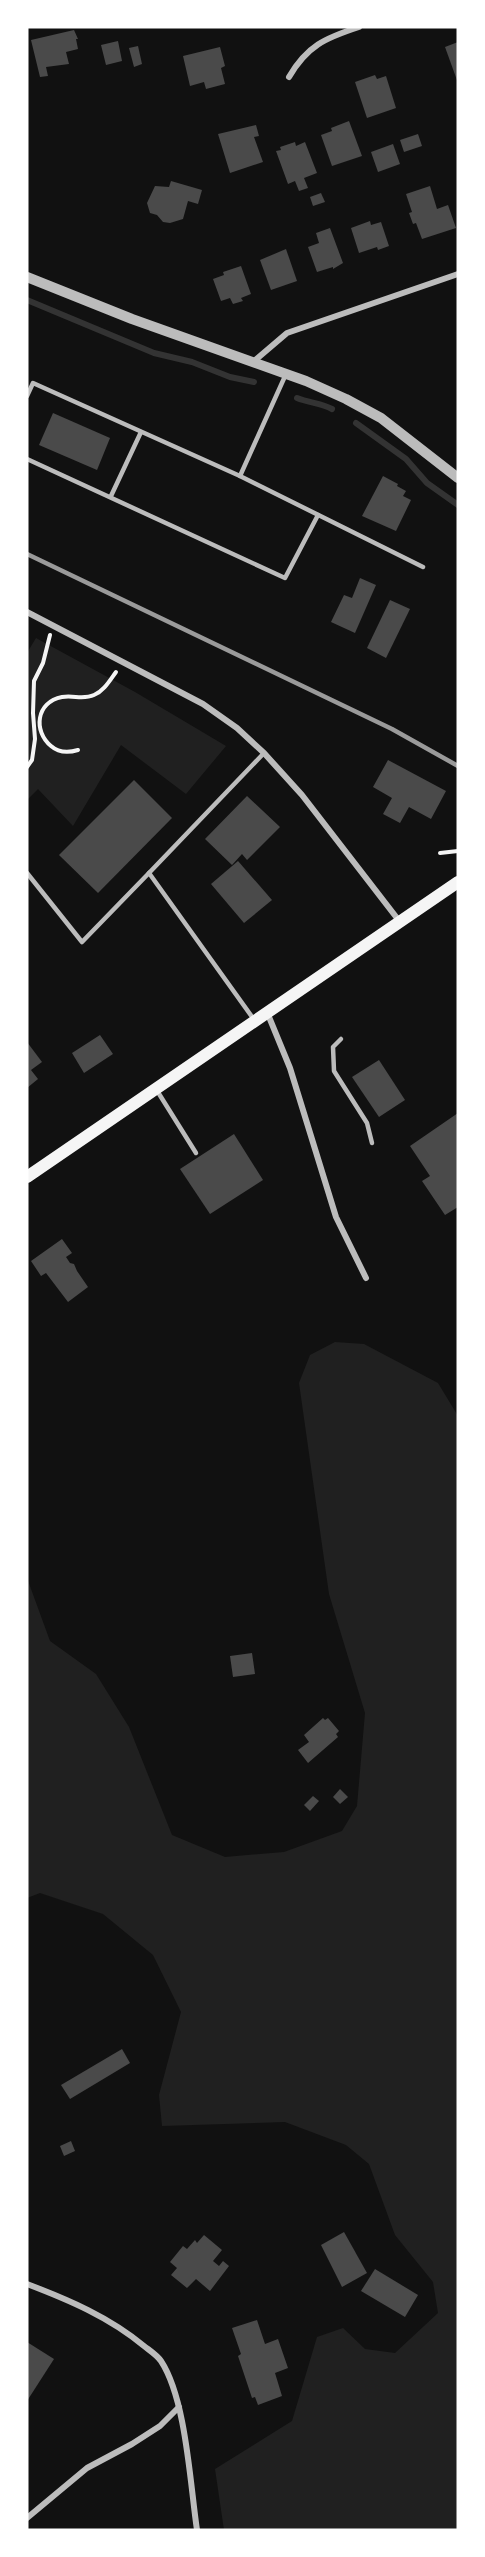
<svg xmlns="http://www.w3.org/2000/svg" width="485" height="2557" font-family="Ubuntu,sans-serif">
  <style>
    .green { fill: #202020 }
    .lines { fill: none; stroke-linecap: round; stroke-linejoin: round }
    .stream { stroke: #333; stroke-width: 6 }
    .building { fill: #4a4a4a }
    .path { stroke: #f5f5f5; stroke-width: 4 }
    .service { stroke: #bcbcbc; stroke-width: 4.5 }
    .minor { stroke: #bcbcbc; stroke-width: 6 }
    .tertiary { stroke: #bcbcbc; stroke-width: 10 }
    .secondary { stroke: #f5f5f5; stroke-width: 12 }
    .rail { stroke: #9a9a9a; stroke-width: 4.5 }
  </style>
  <rect width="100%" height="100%" fill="#111"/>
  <g class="green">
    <polygon points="36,638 135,692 226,746 186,794 121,745 73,826 38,789 27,800 27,653"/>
    <polygon points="335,1342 364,1344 438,1383 458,1416 458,2530 224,2530 215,2469 292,2421 317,2337 343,2328 365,2349 395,2353 438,2313 433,2282 395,2235 369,2164 346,2145 285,2122 162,2126 159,2095 181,2012 153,1955 103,1914 40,1893 27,1898 27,1578 50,1641 96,1674 129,1727 172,1835 225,1857 284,1852 342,1831 357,1806 365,1713 329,1594 299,1383 310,1355"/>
  </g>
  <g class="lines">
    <g class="stream">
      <polyline points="27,300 154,353 192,362 230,377 254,382"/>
      <path d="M 297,398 C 309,403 321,403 332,409"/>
      <polyline points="356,423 406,459 427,483 458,505"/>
    </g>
  </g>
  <g class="building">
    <polygon points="74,30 78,39 76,39 78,49 66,52 69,64 46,67 48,76 40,77 31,40"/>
    <polygon points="118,41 122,61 106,65 101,45"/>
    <polygon points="458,42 458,83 445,47"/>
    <polygon points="138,46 142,64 134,67 129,48"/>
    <polygon points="220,47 225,66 221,68 225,84 206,89 204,82 190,86 183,56"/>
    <polygon points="375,75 377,79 386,76 396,108 367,118 355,82"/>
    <polygon points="349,121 362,156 332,166 321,135 332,131 331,128"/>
    <polygon points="256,125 259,136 254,137 263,162 230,173 218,134"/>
    <polygon points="418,134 422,146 404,152 400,140"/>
    <polygon points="295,142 296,146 305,142 317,173 304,178 308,188 299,191 295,181 288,184 276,151 281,150 280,147"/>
    <polygon points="393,144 400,164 378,172 371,152"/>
    <polygon points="171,181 202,190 198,204 188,201 183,219 170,223 163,222 157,215 150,213 147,203 155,186 169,187"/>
    <polygon points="430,186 437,209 448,205 456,228 422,239 416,223 413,224 409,213 412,212 406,194"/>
    <polygon points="321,193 325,202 313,206 310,197"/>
    <polygon points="370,221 371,225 381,222 389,246 378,250 377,247 359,253 351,228"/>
    <polygon points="330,228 343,263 333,269 333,267 317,272 308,247 319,243 316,233"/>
    <polygon points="286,249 297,281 271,290 260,260"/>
    <polygon points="241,266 251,294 241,298 243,301 233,304 230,298 221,301 213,279 224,275 223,272"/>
    <polygon points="53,413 110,438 97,470 39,445"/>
    <polygon points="383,476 398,484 397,486 406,491 403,496 411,500 396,531 362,516"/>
    <polygon points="360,578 376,585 355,633 331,622 344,595 352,598"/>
    <polygon points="390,600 410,609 386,658 367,648"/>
    <polygon points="388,760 446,791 431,819 409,807 400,823 383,814 392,798 373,787"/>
    <polygon points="134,780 172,818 98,893 59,855"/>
    <polygon points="247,796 280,827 247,860 242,854 232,865 205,839"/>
    <polygon points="238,861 272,900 244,923 211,884"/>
    <polygon points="100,1035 113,1054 84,1073 72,1053"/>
    <polygon points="27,1042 42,1062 31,1070 38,1079 27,1088"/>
    <polygon points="379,1060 405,1100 379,1117 352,1077"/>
    <polygon points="458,1113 458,1207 445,1215 422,1181 430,1176 410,1146"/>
    <polygon points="234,1134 263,1180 210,1214 180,1169"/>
    <polygon points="62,1239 72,1253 66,1257 70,1263 74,1264 77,1271 88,1287 68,1302 46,1273 41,1276 31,1261"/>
    <polygon points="252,1653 255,1674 233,1677 230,1656"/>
    <polygon points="323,1718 325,1720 328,1718 339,1731 336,1734 338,1737 308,1763 298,1750 309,1742 304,1735"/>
    <polygon points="340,1789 348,1797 340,1804 333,1797"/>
    <polygon points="313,1796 319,1801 310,1811 304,1805"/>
    <polygon points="122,2049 130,2063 70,2099 61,2085"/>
    <polygon points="71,2141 75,2151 64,2156 60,2146"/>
    <polygon points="344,2232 367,2273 342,2287 321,2245"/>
    <polygon points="204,2235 222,2250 213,2261 219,2266 223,2261 229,2266 210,2291 196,2279 187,2288 171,2275 177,2268 170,2262 183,2246 187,2249 195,2240 197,2243"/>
    <polygon points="375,2269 418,2295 405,2317 361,2291"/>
    <polygon points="257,2320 265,2344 278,2339 288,2368 275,2373 282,2396 258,2405 255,2397 252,2398 238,2356 241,2354 232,2328"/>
    <polygon points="27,2342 54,2359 27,2401"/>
  </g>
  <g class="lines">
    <g class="path">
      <path d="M 78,750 C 68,753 59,753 51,746 C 33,731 36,702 62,697 C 74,695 83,700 94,695 C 104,691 110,680 116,672"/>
      <polyline points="27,767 32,760 35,739 33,713 34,681 43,663 50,635"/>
      <polyline points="440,853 458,851"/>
    </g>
    <g class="service">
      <polyline points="286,374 240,476 423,567"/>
      <polyline points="27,396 33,383 240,476"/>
      <polyline points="27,459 285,578 318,515"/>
      <polyline points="111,496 141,432"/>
      <polyline points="27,873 82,942 149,873 255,1021"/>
      <polyline points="149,873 264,753"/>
      <polyline points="341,1039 333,1047 334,1071 367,1123 372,1143"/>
      <polyline points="156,1089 196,1153"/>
    </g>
    <g class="minor">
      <path d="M 289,77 C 307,46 325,38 359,27"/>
      <polyline points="253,362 287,333 458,274"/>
      <polyline points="27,612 203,704 237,728 264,753 302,795 400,922"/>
      <polyline points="267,1012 290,1068 336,1217 366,1278"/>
      <path d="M 27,2284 C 69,2300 109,2317 144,2346 C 149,2350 157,2355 161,2361 C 186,2399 190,2483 197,2530"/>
      <polyline points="27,2518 87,2468 132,2444 160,2426 179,2407"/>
    </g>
    <polyline class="tertiary" points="27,277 132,319 306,381 346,399 381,418 458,478"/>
    <polyline class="secondary" points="27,1177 458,882"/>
    <polyline class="rail" points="27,554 392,729 458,766"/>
  </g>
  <rect width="485" height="2557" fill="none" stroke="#ffffff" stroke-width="57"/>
</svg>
